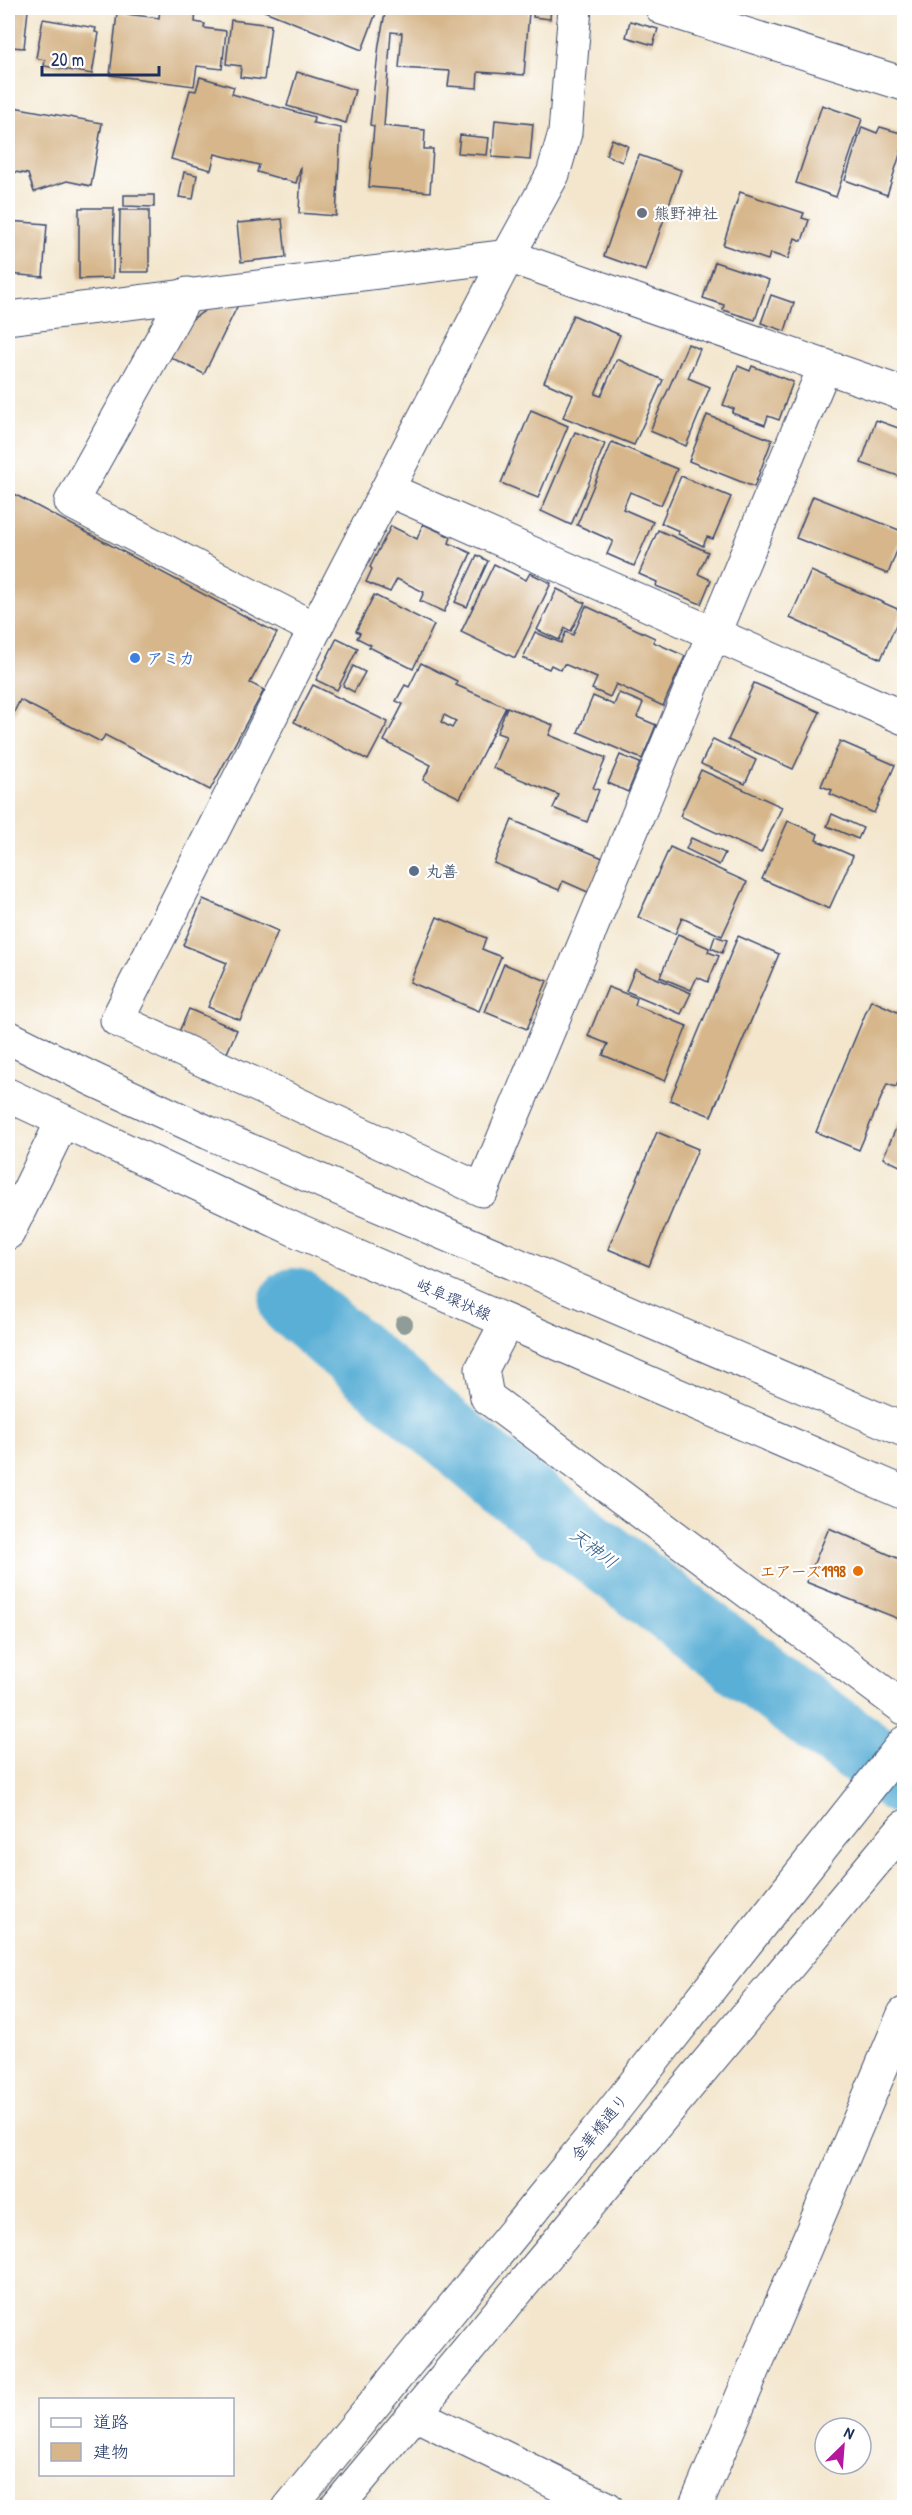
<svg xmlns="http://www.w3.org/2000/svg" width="912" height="2515" font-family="'Patrick Hand','Klee One',sans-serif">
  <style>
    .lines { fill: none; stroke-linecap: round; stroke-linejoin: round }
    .river { stroke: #5aafd6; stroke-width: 70 }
    .building { fill: #d6b68a; fill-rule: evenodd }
    .minor-casing { stroke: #3b4a6f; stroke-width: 35 }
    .major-casing { stroke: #3b4a6f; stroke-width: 35 }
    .minor { stroke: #fff; stroke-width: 33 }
    .major { stroke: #fff; stroke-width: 33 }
    .tree { fill: #8f9c97 }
    .worship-dot { fill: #6b7280; stroke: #fff; stroke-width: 2 }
    .shop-dot { fill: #3f7fe0; stroke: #fff; stroke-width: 2 }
    .service-dot { fill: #5c6f8a; stroke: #fff; stroke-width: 2 }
    .food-dot { fill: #e8710a; stroke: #fff; stroke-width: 2 }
    .labels { text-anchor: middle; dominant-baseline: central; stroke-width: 4.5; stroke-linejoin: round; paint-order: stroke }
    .worship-label { font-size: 16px; font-weight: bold; fill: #5b616d; stroke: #fff; text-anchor: start }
    .shop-label { font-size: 16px; font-weight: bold; fill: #366cbe; stroke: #fff; text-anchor: start }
    .service-label { font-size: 16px; font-weight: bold; fill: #4e5e75; stroke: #fff; text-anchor: start }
    .street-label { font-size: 16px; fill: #1b2f5e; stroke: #fff }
    .food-label { font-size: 16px; font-weight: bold; fill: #c56008; stroke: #fff; text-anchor: end }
    .water-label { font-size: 18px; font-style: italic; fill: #315c88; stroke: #fff }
  </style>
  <rect width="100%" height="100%" fill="#fff"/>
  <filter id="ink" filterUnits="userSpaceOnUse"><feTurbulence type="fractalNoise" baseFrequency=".0167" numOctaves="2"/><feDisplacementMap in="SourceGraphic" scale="12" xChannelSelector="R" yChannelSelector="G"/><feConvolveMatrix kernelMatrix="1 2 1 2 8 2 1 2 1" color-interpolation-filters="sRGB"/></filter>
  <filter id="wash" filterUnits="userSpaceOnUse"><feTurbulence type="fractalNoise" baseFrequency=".008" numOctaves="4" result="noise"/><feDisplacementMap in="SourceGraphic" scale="24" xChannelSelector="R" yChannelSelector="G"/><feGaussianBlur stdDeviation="1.35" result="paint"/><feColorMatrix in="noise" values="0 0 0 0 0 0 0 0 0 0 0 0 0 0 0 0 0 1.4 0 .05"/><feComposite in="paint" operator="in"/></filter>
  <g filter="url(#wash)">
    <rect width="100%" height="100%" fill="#f3e6cd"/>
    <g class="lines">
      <polyline class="river" points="294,1303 507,1483 801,1707 904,1781"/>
    </g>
    <g id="blocks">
      <g class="building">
        <polygon points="160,8 196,10 195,22 205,24 204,28 226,31 222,69 197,66 194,86 110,75 117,13 159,18"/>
        <polygon points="257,8 378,8 362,50"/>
        <polygon points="386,8 523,8 523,11 529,12 524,75 478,72 477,88 448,86 450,71 399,68 402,33 391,32 384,126 425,130 424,149 433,149 430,192 369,187 374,126 370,125 379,44"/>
        <polygon points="534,8 551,8 550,19 533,17"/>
        <polygon points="15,9 28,10 24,48 11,47"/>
        <polygon points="43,19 96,28 95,32 99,33 92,74 44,66 45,60 36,58"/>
        <polygon points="231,20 271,25 264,80 240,77 241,66 226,64"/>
        <polygon points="630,21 658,29 653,45 626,37"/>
        <polygon points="297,72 355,90 346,123 287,106"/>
        <polygon points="200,77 234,87 232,94 314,117 313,123 341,128 336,216 299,213 301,166 296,183 257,172 259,165 215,154 211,170 171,159 190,90 196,91"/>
        <polygon points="822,105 862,119 836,197 796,183"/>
        <polygon points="8,106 102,123 91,186 67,181 34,192 28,174 8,171"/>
        <polygon points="495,120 533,124 530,160 492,157"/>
        <polygon points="862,127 877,133 880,127 904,134 904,142 887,195 845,180"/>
        <polygon points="460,135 489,138 487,155 458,153"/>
        <polygon points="612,139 628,146 622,162 606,155"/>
        <polygon points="639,155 681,170 646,271 604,256"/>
        <polygon points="184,172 197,175 193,199 179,197"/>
        <polygon points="740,192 804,213 802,218 809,220 802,241 795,238 788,259 770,253 768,260 723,245"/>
        <polygon points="124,195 154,195 154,207 124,206"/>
        <polygon points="79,208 114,208 113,278 79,279"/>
        <polygon points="120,210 149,210 149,272 119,272"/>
        <polygon points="282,219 286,257 241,262 237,223"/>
        <polygon points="8,221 47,224 43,277 8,274"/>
        <polygon points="715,262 769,280 755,320 723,310 724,305 703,298"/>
        <polygon points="771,295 794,303 785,331 761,323"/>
        <polygon points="238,305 204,374 170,357 188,322 209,308"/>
        <polygon points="573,315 620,335 595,394 601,396 617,359 663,380 634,445 563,417 573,395 544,382"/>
        <polygon points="688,344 700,349 688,378 710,387 686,446 650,431"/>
        <polygon points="738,366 750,371 752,366 793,382 779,420 768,416 765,425 732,413 734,409 723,405"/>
        <polygon points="531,410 568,426 538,498 501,483"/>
        <polygon points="707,415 772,440 754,487 689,461"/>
        <polygon points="876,420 904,430 904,478 861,463"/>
        <polygon points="575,432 605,444 571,525 541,511"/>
        <polygon points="612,442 677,469 661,505 630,492 623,509 653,522 634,566 607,554 613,541 577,525"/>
        <polygon points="681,476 731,497 713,539 707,537 703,546 678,534 679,531 661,523"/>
        <polygon points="12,493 277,633 250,683 264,690 210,790 105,735 101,742 20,700 13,714 8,711 8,502"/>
        <polygon points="813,496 904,532 888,574 796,538"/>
        <polygon points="423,524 451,537 449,543 471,553 444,612 420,601 424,592 397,579 390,592 366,582 372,569 370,567 391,526 417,539"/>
        <polygon points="658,530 708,552 698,574 711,580 701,604 656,586 657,582 639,574"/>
        <polygon points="477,555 488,561 467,607 455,602"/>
        <polygon points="494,564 526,580 530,573 551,583 515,658 461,632"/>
        <polygon points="811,571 902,611 881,659 790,618"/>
        <polygon points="557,589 585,603 571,631 565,628 559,640 537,630"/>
        <polygon points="374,595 434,625 413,669 369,647 371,645 357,638 360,633 356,631"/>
        <polygon points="586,606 655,638 653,642 685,656 663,706 616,684 610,697 592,689 597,678 564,664 561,670 551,665 549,669 523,658 535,632 561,643 566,632 573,635"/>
        <polygon points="337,638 358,648 337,690 316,680"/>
        <path d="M 421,663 L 457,681 L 456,685 L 506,707 L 460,798 L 423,780 L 431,765 L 384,741 L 403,704 L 396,701 L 405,685 L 409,687 ZM 444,715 L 456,721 L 452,728 L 441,722 Z"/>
        <polygon points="353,666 365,672 354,692 343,686"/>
        <polygon points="754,683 820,712 793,769 728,740"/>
        <polygon points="313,685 388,722 368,760 294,722"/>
        <polygon points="619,693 643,703 637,717 656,725 642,759 578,732 593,696 614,705"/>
        <polygon points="507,707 553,725 549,735 606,758 593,788 599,790 587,822 553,808 559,795 493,768 506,736 497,733"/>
        <polygon points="713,739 756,760 745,784 701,764"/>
        <polygon points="840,741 895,765 874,813 830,794 832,790 821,786"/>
        <polygon points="620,755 640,763 628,792 608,783"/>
        <polygon points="701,770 782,807 761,853 680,816"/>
        <polygon points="832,814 863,828 858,839 827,826"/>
        <polygon points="512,820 605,859 590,893 563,881 559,890 494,863"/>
        <polygon points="788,821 818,834 816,840 853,856 829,909 762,879"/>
        <polygon points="691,838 725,853 719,865 686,849"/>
        <polygon points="670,847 747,882 722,936 682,918 675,934 638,917"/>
        <polygon points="203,899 278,931 240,1020 208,1007 227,963 183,945"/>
        <polygon points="437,917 486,938 482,949 501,957 479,1011 410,982"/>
        <polygon points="678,934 709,948 708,952 719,956 708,982 697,977 691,990 660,977"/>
        <polygon points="715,936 727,940 722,953 711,948"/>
        <polygon points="738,936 779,954 711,1116 670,1100"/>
        <polygon points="504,964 547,981 527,1029 485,1012"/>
        <polygon points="635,969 691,993 681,1014 626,991"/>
        <polygon points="608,987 637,998 635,1005 687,1026 665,1081 603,1055 608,1044 588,1036"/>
        <polygon points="871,1000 904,1015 904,1044 898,1058 904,1061 904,1067 896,1087 887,1084 859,1150 816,1132"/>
        <polygon points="189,1009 237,1030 226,1055 178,1034"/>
        <polygon points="904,1110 904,1168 883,1158"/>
        <polygon points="657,1132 698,1149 649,1266 608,1249"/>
        <polygon points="829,1528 904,1561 904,1621 806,1582"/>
      </g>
    </g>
  </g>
  <g filter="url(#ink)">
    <use href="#blocks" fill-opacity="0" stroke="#3b4a6f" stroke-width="1.5"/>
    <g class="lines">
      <defs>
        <g id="minor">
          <polyline points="575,8 565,133 553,174 508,256 315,629 117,1020 482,1190 825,366"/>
          <polyline points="662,8 904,84"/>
          <polyline points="187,294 71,502 315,629"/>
          <polyline points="8,318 508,256 904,394"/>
          <polyline points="389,490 904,718"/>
          <polyline points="8,1233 62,1122"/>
          <polyline points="507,1322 482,1369 487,1397 904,1708"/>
          <polyline points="415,2414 607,2508"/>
          <polyline points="289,2508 606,2120 904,1743"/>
          <polyline points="336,2508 904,1827"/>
          <polyline points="695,2508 904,2014"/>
        </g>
        <g id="major">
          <polyline points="8,1037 92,1079 209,1133 904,1430"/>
          <polyline points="8,1095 300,1232 904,1493"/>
        </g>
      </defs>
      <use href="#minor" class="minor-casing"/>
      <use href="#major" class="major-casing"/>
      <use href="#minor" class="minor"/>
      <use href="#major" class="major"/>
    </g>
    <circle class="tree" cx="404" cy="1324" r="9"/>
  </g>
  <circle class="worship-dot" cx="642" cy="213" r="6"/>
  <circle class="shop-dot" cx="135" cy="658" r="6"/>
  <circle class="service-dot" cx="414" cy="871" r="6"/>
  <circle class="food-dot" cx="858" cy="1571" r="6"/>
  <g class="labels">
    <g class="worship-label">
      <text x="654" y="213">熊野神社</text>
    </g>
    <g class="shop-label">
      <text x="147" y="658">アミカ</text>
    </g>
    <g class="service-label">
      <text x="426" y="871">丸善</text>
    </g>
    <g class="street-label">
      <text transform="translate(454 1299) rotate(24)">岐阜環状線</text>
      <text transform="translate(599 2127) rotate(-51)">金華橋通り</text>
    </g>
    <g class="food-label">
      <text x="846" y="1571">エアーズ1998</text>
    </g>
    <g class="water-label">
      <text transform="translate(594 1548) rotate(37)">天神川</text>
    </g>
  </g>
  <rect width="912" height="2515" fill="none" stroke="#fff" stroke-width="30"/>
  <rect x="39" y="2398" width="195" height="78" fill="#ffffff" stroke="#a4acbf" stroke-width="1.5"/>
  <rect x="51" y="2418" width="30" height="9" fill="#ffffff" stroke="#a4acbf" stroke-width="1.5"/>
  <text x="93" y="2428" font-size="18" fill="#1b2f5e">道路</text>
  <rect x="51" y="2443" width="30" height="18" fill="#d6b68a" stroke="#a4acbf" stroke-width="1.5"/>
  <text x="93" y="2458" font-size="18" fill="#1b2f5e">建物</text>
  <g transform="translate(843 2446) rotate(25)"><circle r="28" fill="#ffffff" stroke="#a4acbf" stroke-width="1.5"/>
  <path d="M0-4.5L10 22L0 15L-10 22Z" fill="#b5179e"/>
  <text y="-9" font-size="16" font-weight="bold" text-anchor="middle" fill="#1b2f5e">N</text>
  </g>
  <path d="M42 66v9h117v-9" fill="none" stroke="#1b2f5e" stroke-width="3"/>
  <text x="51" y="66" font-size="18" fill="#1b2f5e" stroke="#ffffff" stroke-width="4.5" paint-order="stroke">20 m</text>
</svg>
